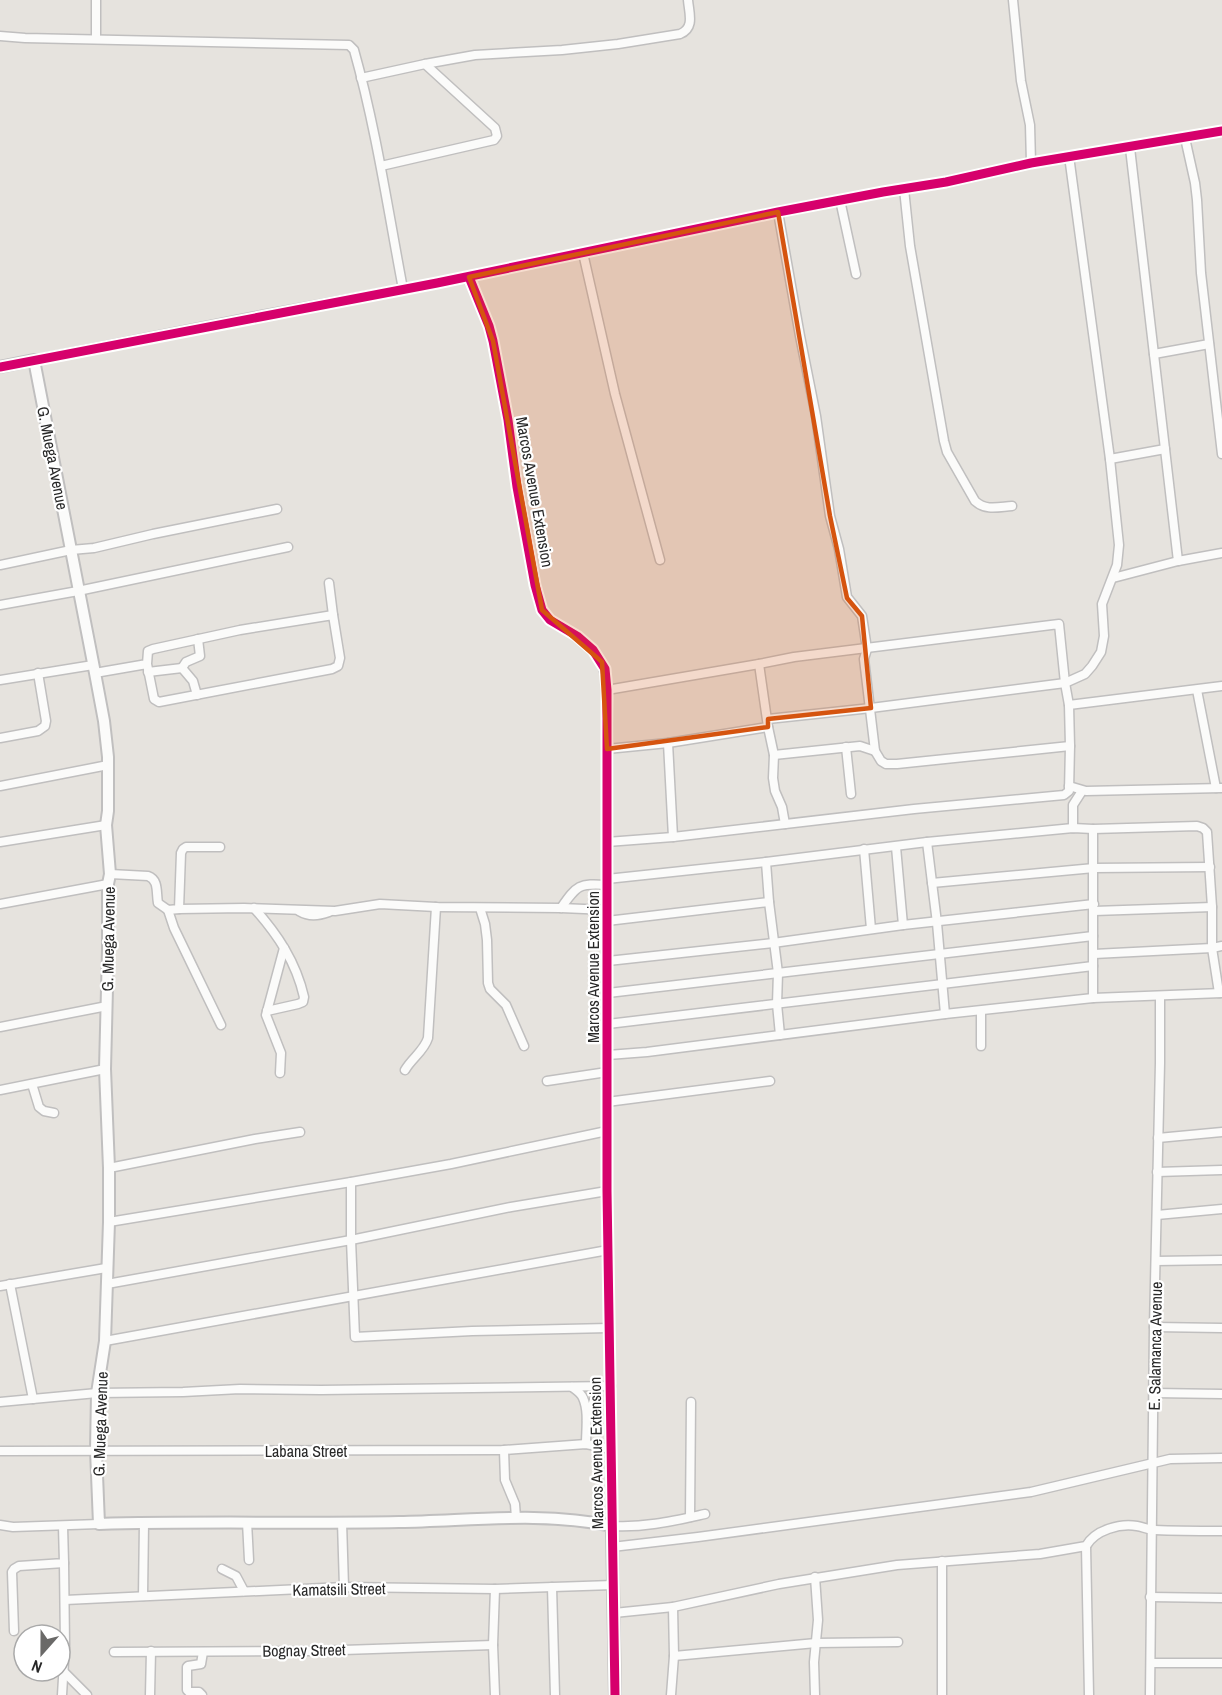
<svg xmlns="http://www.w3.org/2000/svg" width="1222" height="1695" font-family="'Archivo Narrow',sans-serif">
  <style>
    .lines { fill: none; stroke-linecap: round; stroke-linejoin: round }
    .minor-casing { stroke: #c0bfbf; stroke-width: 11 }
    .tertiary-casing { stroke: #c0bfbf; stroke-width: 14 }
    .minor { stroke: #fbfbfa; stroke-width: 8 }
    .tertiary { stroke: #fbfbfa; stroke-width: 10 }
    .cycleway-casing { stroke: #fff; stroke-width: 13 }
    .cycleway { stroke: #d6006c; stroke-width: 9 }
    .marked { fill: #d5540f; fill-opacity: 0.2; stroke: #d5540f; stroke-width: 4.5; stroke-linejoin: round }
    .labels { text-anchor: middle; dominant-baseline: central; stroke-width: 4.5; stroke-linejoin: round; paint-order: stroke }
    .street-label { font-size: 16px; fill: #282828; stroke: #fff }
  </style>
  <rect width="100%" height="100%" fill="#e6e3de"/>
  <g class="lines">
    <defs>
      <g id="minor">
        <polyline points="96,0 96,39"/>
        <polyline points="1013,0 1021,81 1030,125 1031,163"/>
        <path d="M 0,36 L 25,38 L 349,45 L 354,50 C 376,128 388,210 403,289"/>
        <path d="M 361,78 L 425,64 L 475,55 L 562,50 L 618,44 L 680,34 C 695,28 689,13 688,0"/>
        <polyline points="1185,138 1195,183 1197,200 1201,273 1222,454"/>
        <polyline points="1130,148 1178,561"/>
        <polyline points="381,166 494,140 497,136 495,128 425,64"/>
        <path d="M 904,189 L 910,246 L 944,441 L 947,452 L 975,501 C 986,511 998,507 1012,506"/>
        <polyline points="840,200 856,274"/>
        <polyline points="778,212 800,336 816,416 830,516 839,549 847,597 862,616 867,649 864,659 875,751 881,761 886,764 897,764 1070,746"/>
        <polyline points="583,253 615,394 660,560"/>
        <path d="M 469,277 C 476,293 484,310 489,327 C 496,349 499,372 503,394 C 511,440 517,485 526,530 C 531,556 532,585 542,610 C 546,620 557,625 566,630 C 610,655 607,676 608,722 L 607,1191 L 612,1526 C 644,1528 673,1521 705,1514"/>
        <polyline points="1154,354 1209,344"/>
        <polyline points="34,360 262,315 437,283 778,212 883,192 946,182 1031,163 1222,131"/>
        <polyline points="1110,459 1165,449"/>
        <polyline points="0,565 71,550 94,548 153,534 277,509"/>
        <polyline points="1113,578 1178,561 1222,553"/>
        <polyline points="329,583 333,615"/>
        <polyline points="0,605 78,591 288,547"/>
        <polyline points="148,672 182,668"/>
        <polyline points="95,673 147,664 148,651 153,649 240,630 333,615 340,658 338,666 332,669 159,702 154,699 147,664"/>
        <polyline points="0,680 93,665"/>
        <polyline points="1197,690 1216,788"/>
        <polyline points="197,695 193,681 182,668 186,662 200,656 198,639"/>
        <polyline points="1069,705 1222,686"/>
        <polyline points="768,719 871,708 1065,683 1085,674 1092,666 1101,652 1104,636 1102,604 1117,565 1119,545 1110,459 1069,156"/>
        <polyline points="768,727 774,755 860,746 875,751"/>
        <polyline points="0,738 38,731 45,726 46,721 38,673"/>
        <polyline points="668,743 673,837"/>
        <polyline points="846,747 851,794"/>
        <polyline points="607,749 668,743 768,727 759,664"/>
        <polyline points="774,755 773,778 775,791 782,807 785,824"/>
        <polyline points="0,786 108,765"/>
        <polyline points="1069,786 1086,791 1222,788"/>
        <polyline points="1073,828 1073,805 1082,791"/>
        <polyline points="0,842 106,825"/>
        <polyline points="607,842 673,837 914,809 1064,795 1069,791 1070,746 1069,705 1065,683 1059,624 794,657 759,664 607,690"/>
        <polyline points="927,842 937,923 945,1014"/>
        <polyline points="896,847 903,925"/>
        <polyline points="864,849 871,929"/>
        <polyline points="766,862 769,902 778,973 777,1004 780,1035"/>
        <path d="M 110,874 L 148,876 C 159,880 156,892 158,903 L 168,910 L 179,909 L 181,853 L 183,849 L 186,847 L 220,847"/>
        <polyline points="607,879 766,862 927,842 1073,828 1093,829 1197,826 1203,828 1207,832 1212,907 1212,948 1219,993"/>
        <polyline points="932,883 1094,868 1210,867"/>
        <polyline points="0,904 108,884"/>
        <path d="M 254,908 C 278,935 296,962 304,997 L 303,1002 L 298,1004 L 267,1011"/>
        <polyline points="480,908 485,924 487,940 488,983 490,989 506,1005 524,1046"/>
        <path d="M 561,908 C 577,885 579,883 607,885"/>
        <polyline points="179,909 244,908 335,911 380,904 436,907 561,908 607,910"/>
        <polyline points="168,910 174,928 221,1025"/>
        <path d="M 299,911 C 309,917 318,916 329,912"/>
        <polyline points="1094,911 1212,907"/>
        <polyline points="607,921 769,902"/>
        <polyline points="1094,954 1212,948 1222,946"/>
        <polyline points="608,961 773,943 903,925 1094,904"/>
        <polyline points="608,993 1093,936"/>
        <polyline points="1093,998 1093,829"/>
        <polyline points="981,1011 981,1046"/>
        <polyline points="608,1024 1093,966"/>
        <polyline points="0,1027 107,1006"/>
        <polyline points="608,1055 647,1052 945,1014 1093,998 1222,993"/>
        <path d="M 405,1070 C 412,1058 424,1051 428,1038 L 436,907"/>
        <polyline points="280,1073 281,1053 266,1015 284,948"/>
        <polyline points="547,1081 607,1072"/>
        <polyline points="32,1084 39,1107 44,1111 54,1113"/>
        <polyline points="0,1090 105,1069"/>
        <polyline points="607,1102 770,1081"/>
        <polyline points="1158,1138 1222,1132"/>
        <polyline points="109,1168 255,1139 300,1132"/>
        <polyline points="1157,1172 1222,1170"/>
        <polyline points="351,1182 351,1240 355,1337 472,1331 609,1328"/>
        <polyline points="1157,1215 1222,1209"/>
        <polyline points="109,1222 351,1182 451,1164 607,1131"/>
        <polyline points="1156,1261 1222,1260"/>
        <polyline points="10,1284 33,1399"/>
        <polyline points="107,1284 351,1240 511,1207 607,1191"/>
        <polyline points="0,1286 106,1268"/>
        <polyline points="1154,1327 1222,1328"/>
        <polyline points="105,1341 608,1250"/>
        <path d="M 572,1387 C 576,1390 581,1393 583,1398 C 589,1411 586,1430 586,1444"/>
        <polyline points="1154,1393 1222,1394"/>
        <polyline points="0,1402 97,1393 183,1392 240,1389 321,1390 611,1386"/>
        <polyline points="587,1420 599,1386"/>
        <polyline points="504,1450 505,1480 515,1504 516,1518"/>
        <polyline points="0,1451 504,1450 586,1444 611,1449"/>
        <polyline points="690,1517 691,1402"/>
        <polyline points="247,1522 249,1560"/>
        <polyline points="342,1522 344,1587"/>
        <polyline points="0,1525 13,1527 99,1524"/>
        <polyline points="1086,1546 1089,1695"/>
        <polyline points="612,1547 698,1537 1031,1492 1170,1459 1222,1458"/>
        <polyline points="942,1561 942,1695"/>
        <polyline points="222,1569 236,1576 244,1591"/>
        <polyline points="552,1587 555,1695"/>
        <polyline points="143,1596 144,1523"/>
        <polyline points="1150,1597 1222,1598"/>
        <polyline points="65,1600 344,1587 495,1589 613,1585"/>
        <polyline points="673,1607 674,1656 816,1643 898,1642"/>
        <path d="M 614,1613 L 673,1607 L 779,1584 L 897,1565 L 1040,1554 L 1086,1546 C 1095,1530 1120,1523 1137,1526 C 1143,1527 1149,1530 1155,1530 C 1177,1531 1200,1531 1222,1531"/>
        <polyline points="14,1631 12,1572 14,1569 19,1566 64,1563 63,1526"/>
        <polyline points="114,1652 313,1651 493,1645"/>
        <polyline points="1151,1663 1222,1663"/>
        <polyline points="64,1672 87,1695"/>
        <polyline points="62,1695 65,1645 64,1563"/>
        <polyline points="150,1695 151,1651"/>
        <polyline points="202,1695 199,1692 189,1692 187,1690 187,1667 188,1666 201,1664 203,1652"/>
        <polyline points="495,1695 493,1645 495,1589"/>
        <polyline points="671,1695 674,1656"/>
        <polyline points="815,1695 814,1662 818,1620 815,1577"/>
        <polyline points="1150,1695 1154,1327 1160,1063 1160,996"/>
      </g>
      <path id="tertiary" d="M 0,367 L 34,360 L 95,673 L 104,721 L 108,757 L 108,811 L 106,825 L 110,874 L 108,884 L 108,949 L 105,1069 L 109,1168 L 109,1222 L 105,1341 L 97,1393 L 96,1450 L 99,1524 C 199,1521 299,1524 399,1522 C 469,1521 542,1511 612,1526 L 615,1695"/>
    </defs>
    <use href="#minor" class="minor-casing"/>
    <use href="#tertiary" class="tertiary-casing"/>
    <use href="#minor" class="minor"/>
    <use href="#tertiary" class="tertiary"/>
    <defs>
      <g id="cycleway">
        <polyline points="469,277 489,326 493,341 508,420 517,487 535,585 542,610 550,620 577,636 593,650 605,669 607,690 607,1191 615,1695"/>
        <polyline points="0,367 437,283 778,212 883,192 946,182 1031,163 1222,131"/>
      </g>
    </defs>
    <use href="#cycleway" class="cycleway-casing"/>
    <use href="#cycleway" class="cycleway"/>
  </g>
  <path class="marked" d="M 778,212 L 830,516 L 847,598 L 862,616 L 871,708 L 768,719 L 768,727 L 607,749 L 602,662 L 542,610 L 493,341 L 469,277 Z"/>
  <g class="labels">
    <g class="street-label">
      <text transform="translate(53 458) rotate(79)">G. Muega Avenue</text>
      <text transform="translate(535 492) rotate(80)">Marcos Avenue Extension</text>
      <text transform="translate(108 939) rotate(-89)">G. Muega Avenue</text>
      <text transform="translate(593 967) rotate(-90)">Marcos Avenue Extension</text>
      <text transform="translate(1155 1346) rotate(-89)">E. Salamanca Avenue</text>
      <text transform="translate(100 1424) rotate(-88)">G. Muega Avenue</text>
      <text x="306" y="1451">Labana Street</text>
      <text transform="translate(596 1453) rotate(-91)">Marcos Avenue Extension</text>
      <text transform="translate(339 1589) rotate(-1)">Kamatsili Street</text>
      <text transform="translate(304 1650) rotate(-1)">Bognay Street</text>
    </g>
  </g>
  <g transform="translate(42 1653) rotate(201)"><circle r="28" fill="#ffffff" stroke="#a9a9a9" stroke-width="1.5"/>
  <path d="M0-4.5L10 22L0 15L-10 22Z" fill="#6a6968"/>
  <text y="-9" font-size="16" font-weight="bold" text-anchor="middle" fill="#282828">N</text>
  </g>
</svg>
